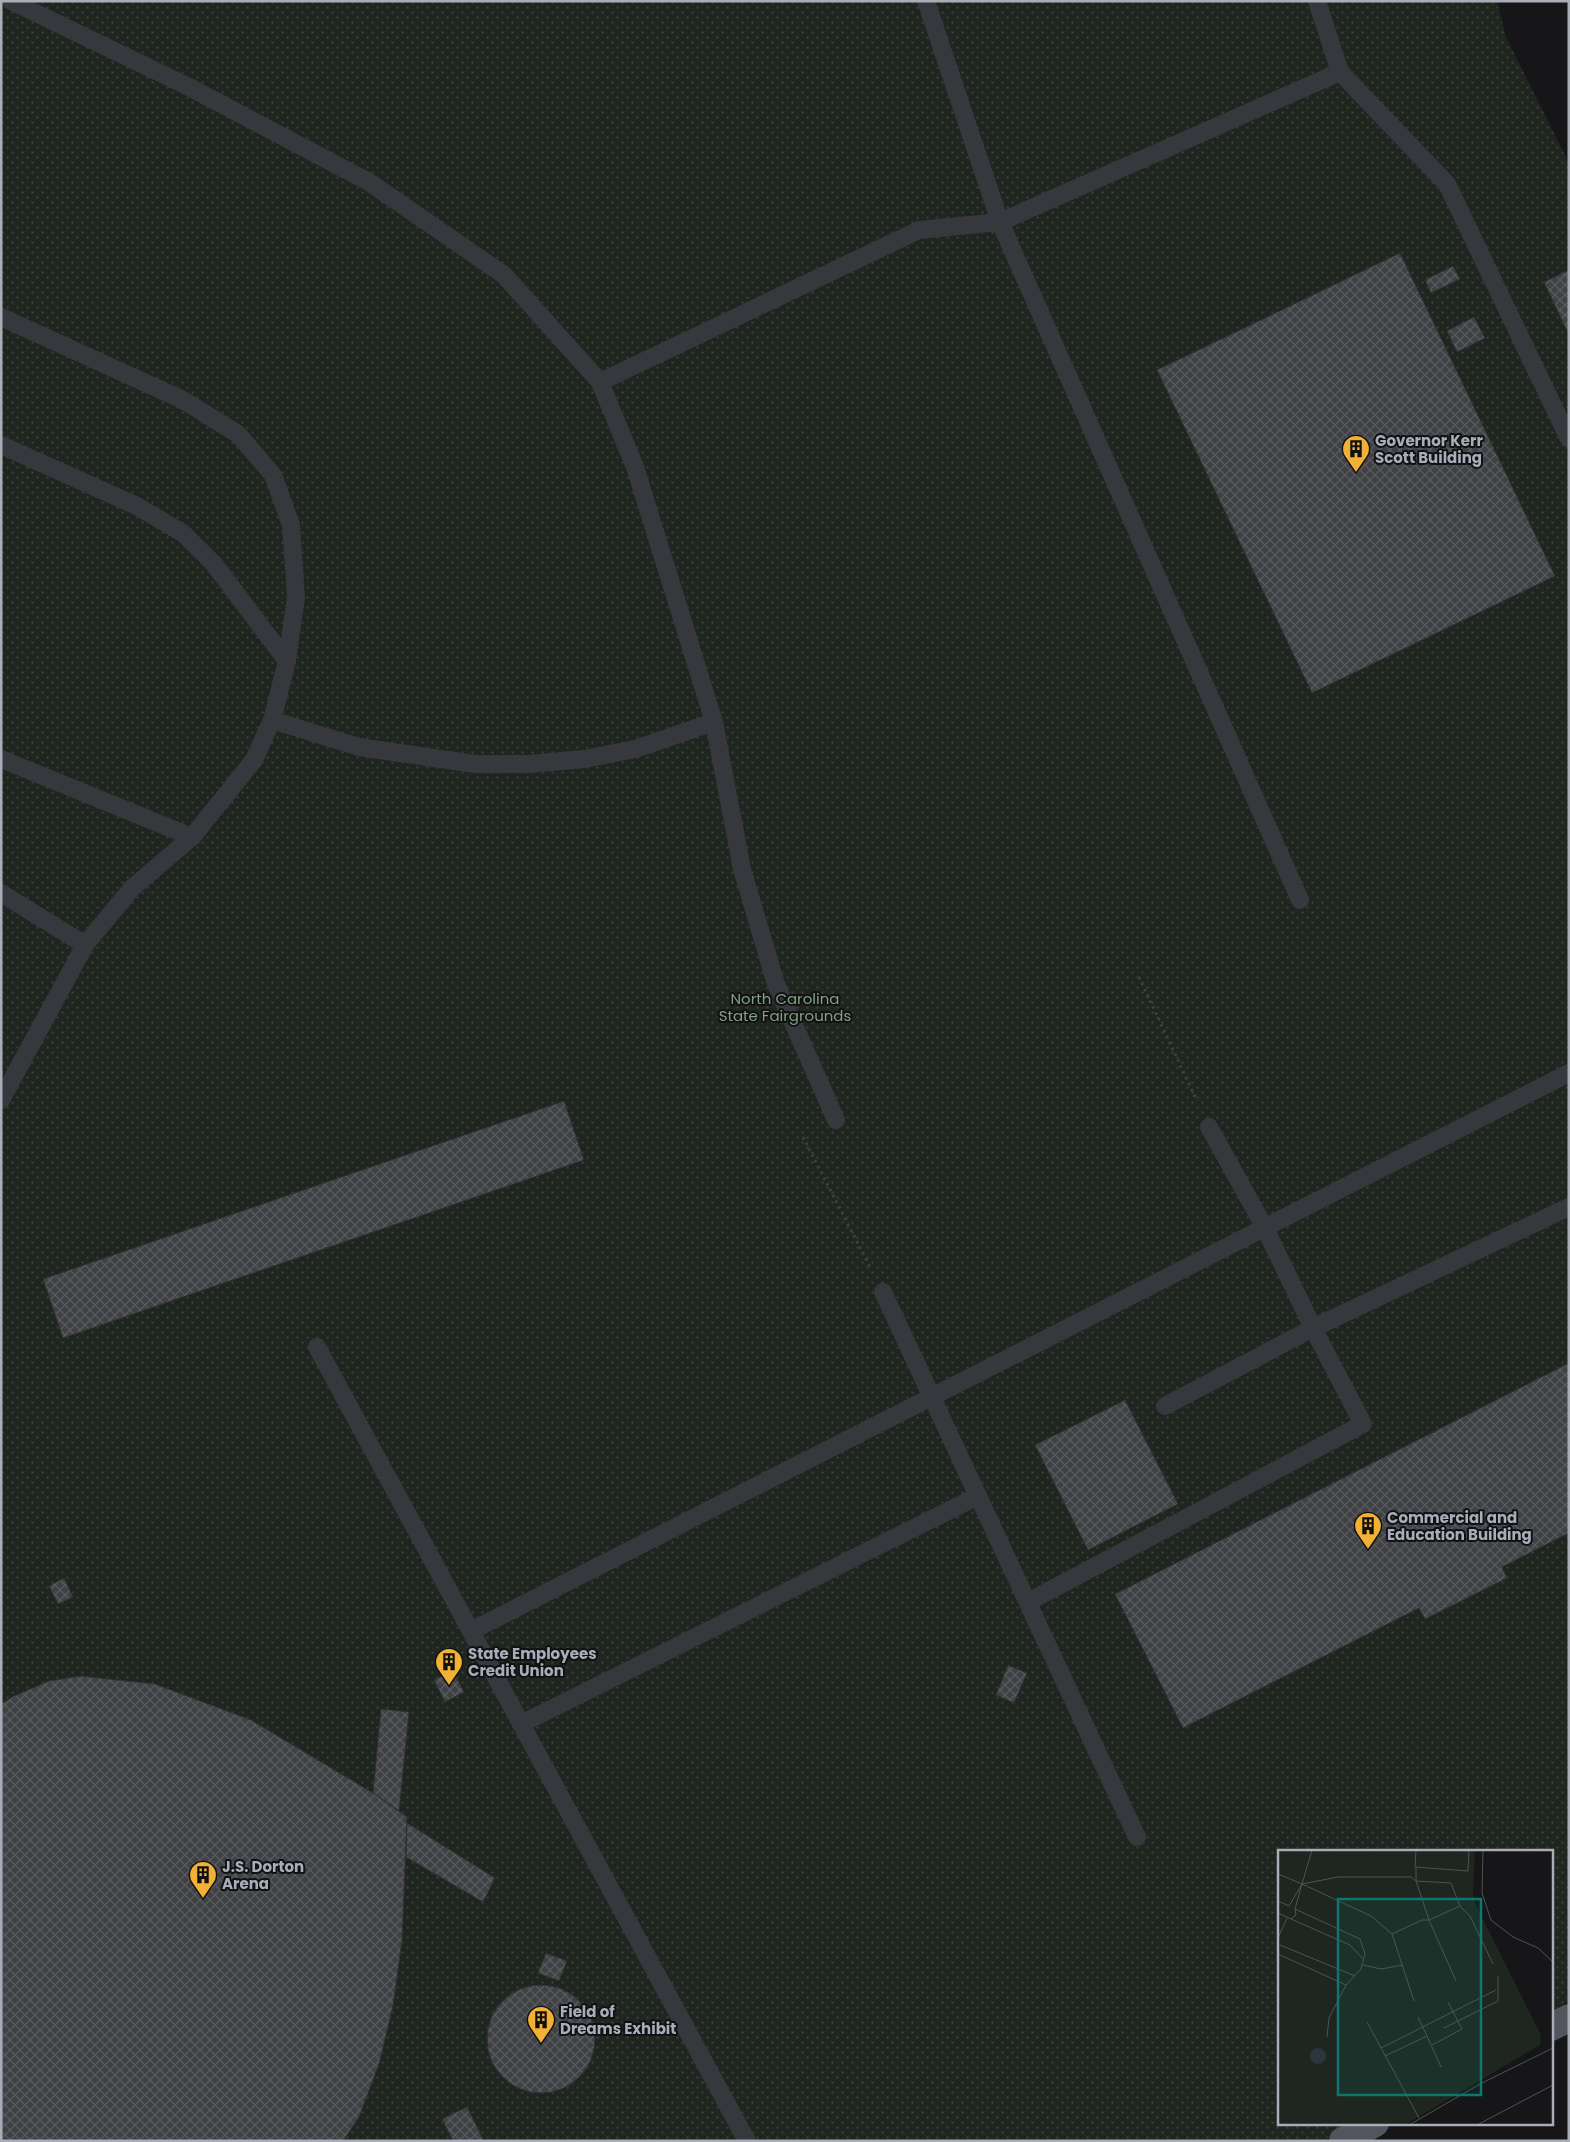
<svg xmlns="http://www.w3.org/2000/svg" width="1570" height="2142" font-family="Poppins,sans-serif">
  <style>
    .grass { fill: url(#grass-dots) }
    .building { fill: url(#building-cross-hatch); stroke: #303034 }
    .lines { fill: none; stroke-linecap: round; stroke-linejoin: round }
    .path { stroke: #3d3f44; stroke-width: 3; stroke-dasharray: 2.5 4; stroke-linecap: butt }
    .lane { stroke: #37383d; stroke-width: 18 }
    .primary { stroke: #53555c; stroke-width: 28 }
    .labels { text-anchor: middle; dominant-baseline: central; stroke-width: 4; stroke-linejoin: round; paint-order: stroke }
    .poi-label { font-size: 15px; font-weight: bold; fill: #a8adb8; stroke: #111113; text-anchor: start }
    .park-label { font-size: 15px; fill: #7fa381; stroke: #111113 }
    .inset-road { fill: none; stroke: #505258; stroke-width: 1 }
    .view { fill: #0f766e; fill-opacity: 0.15; stroke: #0f766e; stroke-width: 2.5 }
    .inset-edge { fill: none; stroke: #a8adb8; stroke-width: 2.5 }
  </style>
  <defs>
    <pattern id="grass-dots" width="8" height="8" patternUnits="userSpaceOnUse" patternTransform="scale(1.25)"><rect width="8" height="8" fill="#1e261f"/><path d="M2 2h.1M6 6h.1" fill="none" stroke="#3c433d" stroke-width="1.8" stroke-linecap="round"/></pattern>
    <pattern id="building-cross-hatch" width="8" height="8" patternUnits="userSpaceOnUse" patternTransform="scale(1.25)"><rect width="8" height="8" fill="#404145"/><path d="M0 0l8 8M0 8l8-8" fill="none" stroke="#595a5e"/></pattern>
  </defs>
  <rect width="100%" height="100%" fill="#161618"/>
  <polygon class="grass" points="1,1 1497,1 1506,37 1569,163 1569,2001 1551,2011 1551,1851 1279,1851 1279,2123 1353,2123 1323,2141 1,2141"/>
  <g class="building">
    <polygon points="1400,253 1555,576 1312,693 1157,370"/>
    <polygon points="1453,266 1460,279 1431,293 1425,280"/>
    <polygon points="1569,270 1569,335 1544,282"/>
    <polygon points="1474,317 1485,338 1457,352 1447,331"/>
    <polygon points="564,1101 584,1160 63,1338 43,1279"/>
    <polygon points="1569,1363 1569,1533 1502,1567 1507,1578 1425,1619 1419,1608 1183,1728 1115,1594"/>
    <polygon points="1125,1400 1178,1504 1088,1550 1035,1445"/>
    <polygon points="64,1578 73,1597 58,1604 49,1586"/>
    <polygon points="1008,1665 1027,1673 1014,1703 996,1695"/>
    <polygon points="453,1671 464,1692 445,1702 434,1680"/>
    <polygon points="81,1676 155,1684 251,1720 373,1793 407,1817 402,1941 393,2006 379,2064 359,2117 343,2141 1,2141 1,1704 14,1696 49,1681"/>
    <polygon points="381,1709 409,1712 399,1811 373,1793"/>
    <polygon points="407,1823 495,1878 483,1902 406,1857"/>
    <polygon points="546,1953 567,1961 559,1981 538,1973"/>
    <circle cx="541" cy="2039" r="54"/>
    <polygon points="467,2107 484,2141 453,2141 442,2119"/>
  </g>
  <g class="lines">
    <g class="path">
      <polyline points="1139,977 1197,1101"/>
      <polyline points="803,1137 870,1267"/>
    </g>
    <g class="lane">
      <polyline points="11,1 189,87 369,182 504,275 600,382"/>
      <polyline points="926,1 1000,222 1340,72"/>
      <polyline points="1317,1 1340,72 1447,184 1569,439"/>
      <polyline points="1,317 183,400 238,434 273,475 291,525 296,597 287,661 272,720 254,760 192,837 132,888 85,945 1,893"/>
      <polyline points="1,445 137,506 184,534 214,564 287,661"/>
      <polyline points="272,720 359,747 475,764 530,764 584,759 635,749 714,722"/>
      <polyline points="1,759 192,837"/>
      <polyline points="1,1100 85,945"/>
      <polyline points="836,1120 776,984 742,869 714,722 635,467 600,382 919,230 1000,222 1300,900"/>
      <polyline points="317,1347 747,2141"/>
      <polyline points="1165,1406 1313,1328 1569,1207"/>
      <polyline points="978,1496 1137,1837"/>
      <polyline points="1028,1602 1363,1424 1313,1328 1265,1228 1209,1127"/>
      <polyline points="471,1631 1569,1073"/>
      <polyline points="521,1724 978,1496 883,1292"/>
    </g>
    <g class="primary">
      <polyline points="1551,2027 1569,2018"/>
      <polyline points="1343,2141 1375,2123"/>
    </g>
  </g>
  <defs>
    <symbol id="building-pin" viewBox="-11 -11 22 30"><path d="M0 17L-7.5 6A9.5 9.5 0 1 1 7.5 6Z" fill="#f2b134" stroke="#111113"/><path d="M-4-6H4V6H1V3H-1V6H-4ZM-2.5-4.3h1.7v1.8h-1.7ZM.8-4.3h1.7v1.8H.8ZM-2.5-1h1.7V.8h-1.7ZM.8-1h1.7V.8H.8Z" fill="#111"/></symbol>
  </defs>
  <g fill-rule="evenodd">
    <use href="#building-pin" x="1340" y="433" width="32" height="43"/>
    <use href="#building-pin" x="1352" y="1510" width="32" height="43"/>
    <use href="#building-pin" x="433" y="1646" width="32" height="43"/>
    <use href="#building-pin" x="187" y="1859" width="32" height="43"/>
    <use href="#building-pin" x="525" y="2004" width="32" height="43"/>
  </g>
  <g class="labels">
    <g class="poi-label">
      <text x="1375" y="440">Governor Kerr<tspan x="1375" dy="17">Scott Building</tspan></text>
      <text x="1387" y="1517">Commercial and<tspan x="1387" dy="17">Education Building</tspan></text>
      <text x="468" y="1653">State Employees<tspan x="468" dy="17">Credit Union</tspan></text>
      <text x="222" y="1866">J.S. Dorton<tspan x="222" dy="17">Arena</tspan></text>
      <text x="560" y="2011">Field of<tspan x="560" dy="17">Dreams Exhibit</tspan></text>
    </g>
    <g class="park-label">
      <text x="785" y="998">North Carolina<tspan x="785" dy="17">State Fairgrounds</tspan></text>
    </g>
  </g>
  <g transform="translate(1278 1850)">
    <rect width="275" height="275" fill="#161618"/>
    <path d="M 0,0 L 197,0 L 195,42 L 197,53 L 263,185 L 262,195 L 127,275 L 0,275 Z" fill="#1e261f"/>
    <path d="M32 206a8 8 0 1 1 16 0a8 8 0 1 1-16 0Z" fill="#2c353c"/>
    <path class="inset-road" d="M 138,0 L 137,17 L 190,21 L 191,0M 205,0 L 204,43 L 213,70 L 235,87 L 260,98 L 275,112M 138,17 L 138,31 L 173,33 L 182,56 L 192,66 L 215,114M 0,24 L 24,34 L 34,0M 24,34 L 60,27 L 133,27 L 138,31 L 151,70 L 182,56M 24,34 L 93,66 L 114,84M 0,51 L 11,56 L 24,34 L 17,59 L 82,89 L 87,104 L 83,119 L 68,135 L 0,104M 0,63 L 13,69 L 18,65 L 17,59M 13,69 L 72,95 L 86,110M 0,88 L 9,68M 2,95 L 77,126M 85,115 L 103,119 L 125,115M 136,151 L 114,84 L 144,70 L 151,70 L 178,131M 89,172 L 141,268M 166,178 L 220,151 L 220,126M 149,186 L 163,217M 49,187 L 51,168 L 68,135M 154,195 L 184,179 L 170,152M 103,198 L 218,140M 107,206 L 149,186 L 140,167M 131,275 L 202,234 L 275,198M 199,275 L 275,235"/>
    <path class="view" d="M 60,49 L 203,49 L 203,245 L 60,245 Z"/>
    <rect width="275" height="275" class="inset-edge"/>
  </g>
  <rect width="1570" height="2142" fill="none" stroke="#a8adb8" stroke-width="5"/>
</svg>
